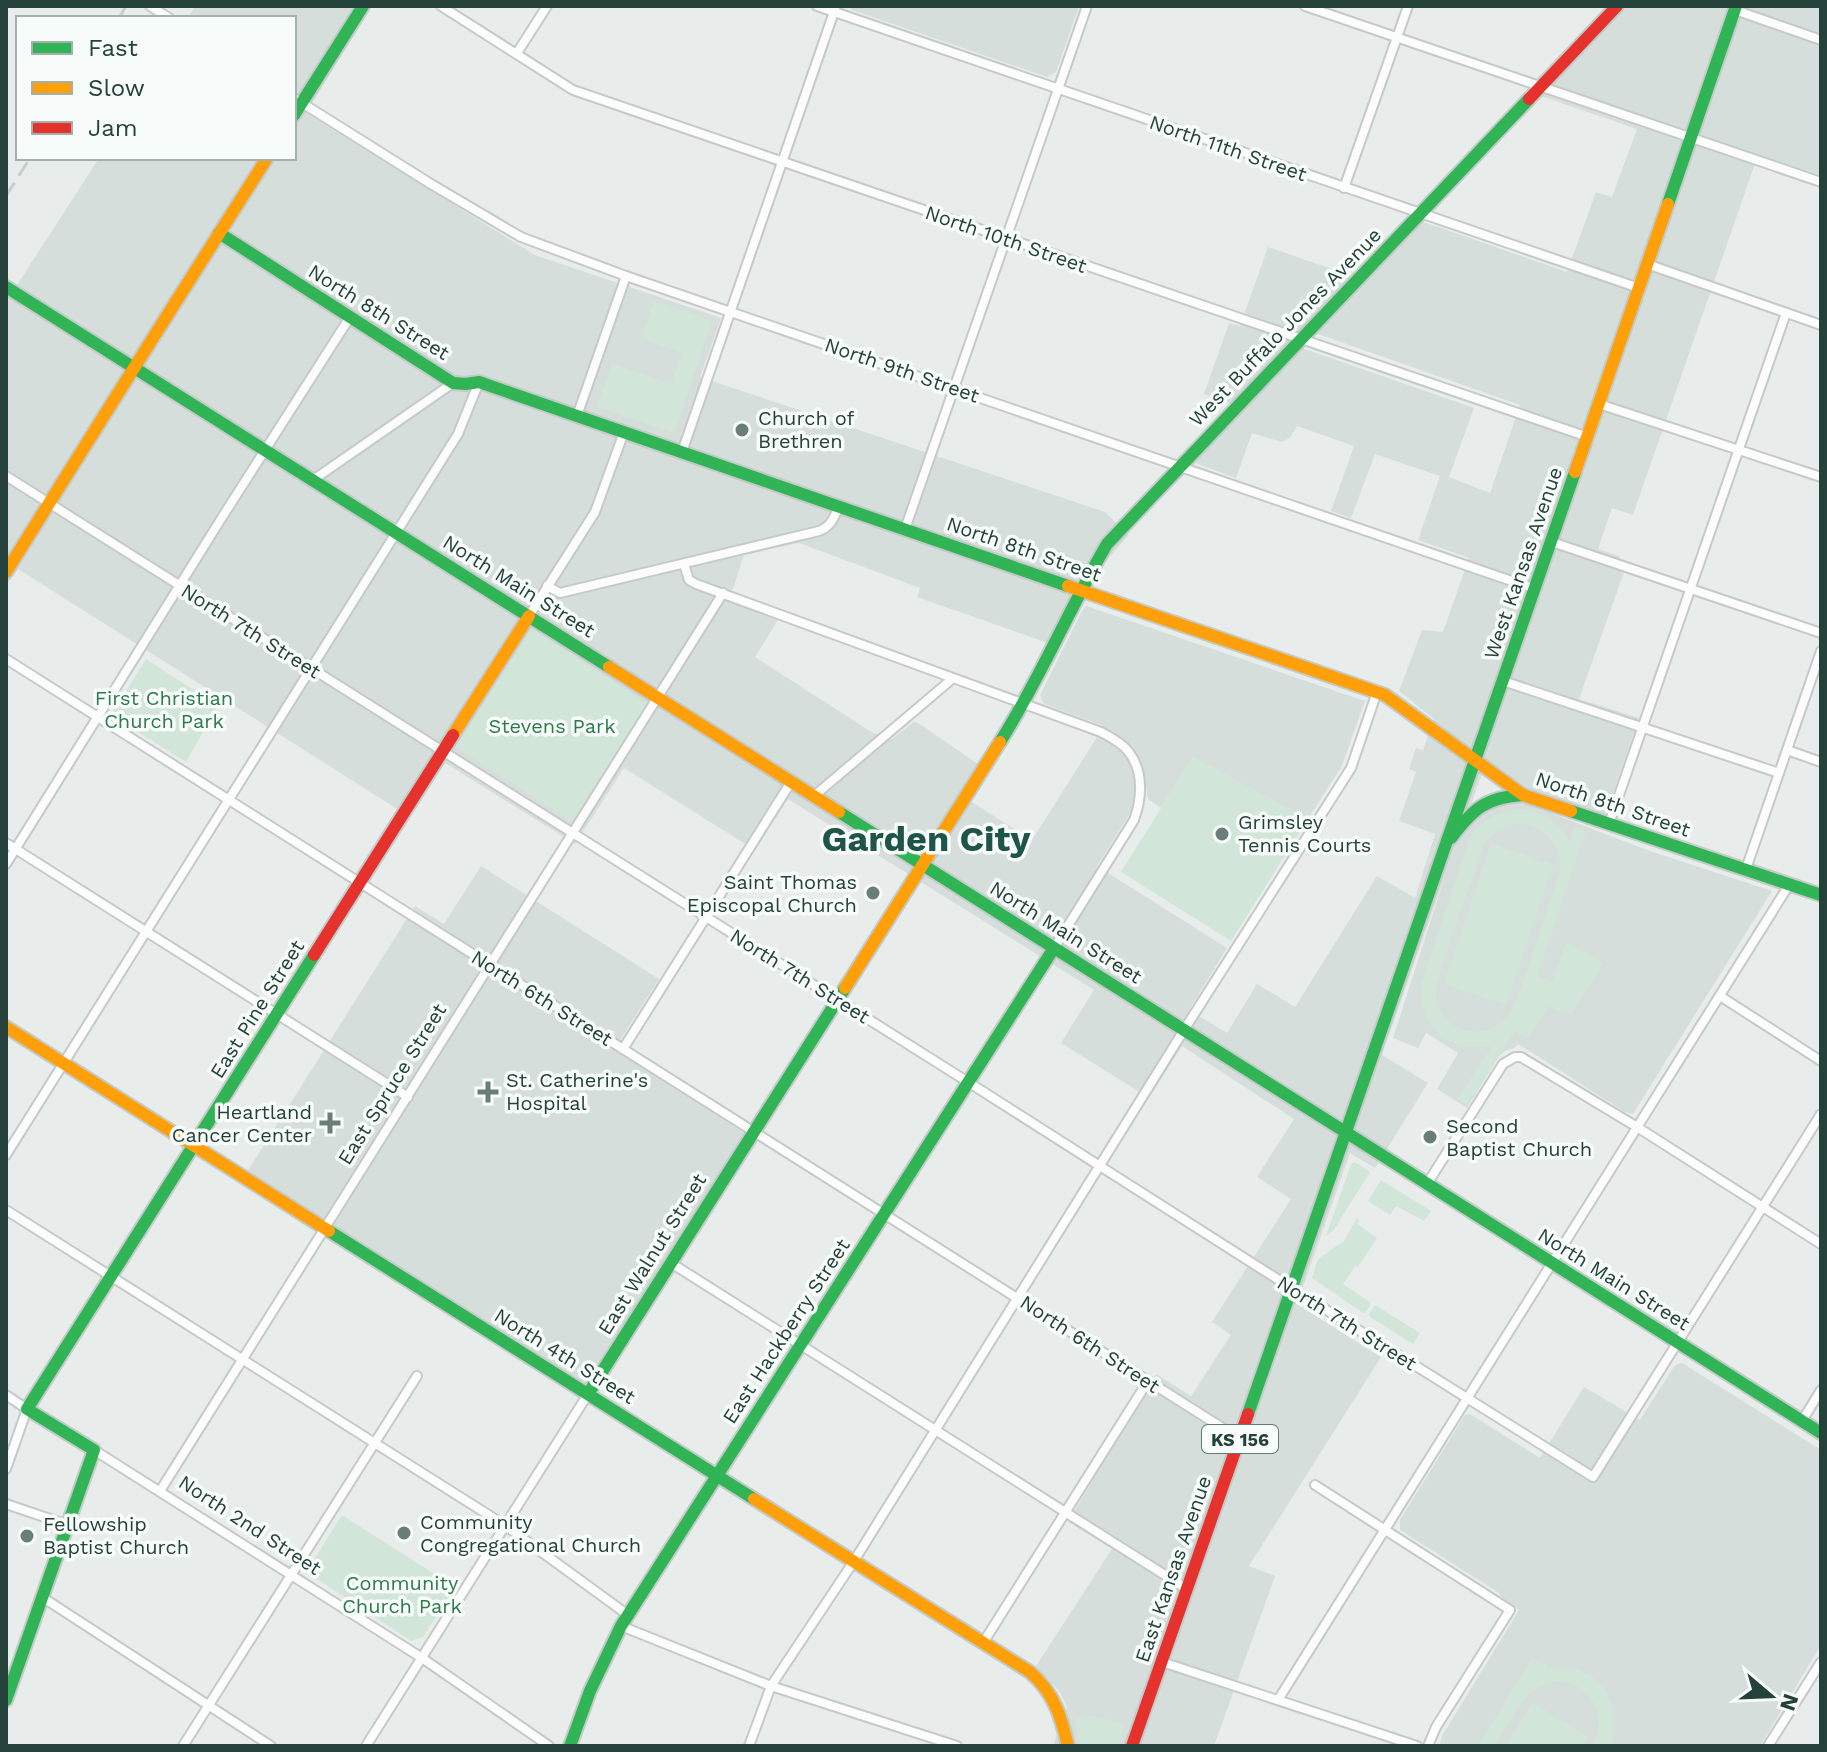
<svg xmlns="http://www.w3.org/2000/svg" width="1827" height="1752" font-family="'Work Sans',sans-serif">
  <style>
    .built { fill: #d6dedb; fill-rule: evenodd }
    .green { fill: #d1e6d8; fill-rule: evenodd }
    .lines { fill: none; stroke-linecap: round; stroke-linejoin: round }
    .street-casing { stroke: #c5cac8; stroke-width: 12 }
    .fast-casing { stroke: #c3cbc8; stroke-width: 16 }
    .slow-casing { stroke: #c3cbc8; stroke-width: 16 }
    .jam-casing { stroke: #c3cbc8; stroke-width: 16 }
    .street { stroke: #fcfcfc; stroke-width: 8 }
    .fast { stroke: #30b455; stroke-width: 12 }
    .slow { stroke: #ff9f0a; stroke-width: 12 }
    .jam { stroke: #e5322d; stroke-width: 12 }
    .rail { stroke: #c9cdcc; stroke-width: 3; stroke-dasharray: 16 8; stroke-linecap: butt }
    .poi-dot { fill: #697e78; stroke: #f7fbf9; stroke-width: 3 }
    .labels { text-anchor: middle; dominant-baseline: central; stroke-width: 7; stroke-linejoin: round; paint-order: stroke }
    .shield { fill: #f7fbf9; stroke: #637a73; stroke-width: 2 }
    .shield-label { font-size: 18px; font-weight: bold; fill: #24423a }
    .street-label { font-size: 20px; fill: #24423a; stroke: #f7fbf9 }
    .poi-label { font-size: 20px; fill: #24423a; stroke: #f7fbf9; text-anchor: start }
    .park-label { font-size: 20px; fill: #2d7a4b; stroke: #f7fbf9 }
    .town-label { font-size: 36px; font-weight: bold; fill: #1f5548; stroke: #f7fbf9 }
  </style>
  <rect width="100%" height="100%" fill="#e8edeb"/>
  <g class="built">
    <path d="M 195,6 L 372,6 L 306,113 L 535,255 L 721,318 L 700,377 L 1105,512 L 1129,535 L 1103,564 L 1059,647 L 917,597 L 920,588 L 799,543 L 744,555 L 733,589 L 726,600 L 778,620 L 755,657 L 873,733 L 892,739 L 915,721 L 978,764 L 959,794 L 1032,840 L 1104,726 L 1044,704 L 1040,695 L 1083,609 L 1086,606 L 1365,701 L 1342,766 L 1308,819 L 1193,758 L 1161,808 L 1148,799 L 1146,788 L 1097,866 L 1227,948 L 1189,1010 L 1227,1033 L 1257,984 L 1295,1007 L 1377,876 L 1415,898 L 1435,834 L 1399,821 L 1416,772 L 1409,769 L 1416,748 L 1423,750 L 1434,719 L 1399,691 L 1422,630 L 1443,632 L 1469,558 L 1418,540 L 1440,476 L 1375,454 L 1351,518 L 1331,511 L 1354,446 L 1297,426 L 1290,438 L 1281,442 L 1252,433 L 1236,478 L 1195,463 L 1244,408 L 1204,394 L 1229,323 L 1240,326 L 1268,247 L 1364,280 L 1421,221 L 1567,272 L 1596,192 L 1612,197 L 1637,129 L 1541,96 L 1625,6 L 1821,6 L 1821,175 L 1758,155 L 1633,515 L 1612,508 L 1598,549 L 1619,556 L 1624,572 L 1579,699 L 1639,718 L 1605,816 L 1532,791 L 1487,760 L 1459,838 L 1466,826 L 1484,807 L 1515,799 L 1647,850 L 1772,891 L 1633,1114 L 1625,1112 L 1518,1044 L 1514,1048 L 1507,1050 L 1499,1056 L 1467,1108 L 1437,1089 L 1458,1053 L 1426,1033 L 1418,1048 L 1393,1038 L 1446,873 L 1382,1055 L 1428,1083 L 1375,1168 L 1350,1153 L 1297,1304 L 1381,1357 L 1249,1566 L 1275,1576 L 1214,1746 L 1053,1746 L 1067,1706 L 1059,1691 L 1036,1666 L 1112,1549 L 1068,1522 L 1156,1374 L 1191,1396 L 1231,1335 L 1212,1322 L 1291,1199 L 1257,1177 L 1294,1119 L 1182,1046 L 1149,1098 L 1061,1043 L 1094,990 L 788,799 L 755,850 L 624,768 L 575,844 L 445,763 L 410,817 L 18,569 L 6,586 L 6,302 L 99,158 L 294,158 L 294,18 L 188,18 ZM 1315,333 L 1520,405 L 1490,493 L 1449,477 L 1474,408 L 1302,348 Z"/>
    <polygon points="849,6 1079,6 1056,72 1047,77 852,10"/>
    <polygon points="481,866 659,979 614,1050 744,1133 584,1386 247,1172 415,906 444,924"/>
    <polygon points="1682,1363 1821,1450 1821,1645 1760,1746 1439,1746 1442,1736 1519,1610 1502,1598 1499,1593 1400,1530 1400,1520 1465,1415 1470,1414 1540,1458 1584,1387 1640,1420 1675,1365"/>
  </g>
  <g class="green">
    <polygon points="654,301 712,321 674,433 597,407 612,364 671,384 682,353 641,338"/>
    <polygon points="532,629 649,705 573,822 456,747"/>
    <polygon points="146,659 218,706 186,762 111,715"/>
    <polygon points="1193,757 1308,819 1231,941 1121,872"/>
    <path d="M 1519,809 C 1542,811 1558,822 1570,842 L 1575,827 L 1586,831 L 1537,977 L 1552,982 L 1566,944 L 1572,944 L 1603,964 L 1572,1013 L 1564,1014 L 1549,1006 L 1528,1038 L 1515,1031 L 1467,1105 L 1457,1099 L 1492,1046 C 1450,1053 1418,1028 1421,984 L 1472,833 C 1485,818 1499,811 1519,809 ZM 1518,824 C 1546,825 1560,846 1560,872 L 1516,1003 C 1495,1051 1429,1035 1436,983 L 1484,843 L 1499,829 Z"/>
    <polygon points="1491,844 1553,865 1506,1005 1444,984"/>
    <polygon points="1355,1162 1370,1172 1333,1231 1326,1236 1351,1164"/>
    <polygon points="1381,1180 1431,1211 1424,1221 1396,1206 1390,1215 1368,1201"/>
    <polygon points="1357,1218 1359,1220 1357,1224 1377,1238 1358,1267 1355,1266 1343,1284 1371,1303 1366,1312 1363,1313 1312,1278 1318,1259 1344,1241"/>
    <polygon points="1375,1305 1420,1333 1413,1344 1370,1317 1369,1314"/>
    <polygon points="342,1515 455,1587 423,1637 411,1641 308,1573 308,1569"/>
    <path d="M 1533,1657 L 1546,1665 L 1545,1668 C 1594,1660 1626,1699 1610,1746 L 1592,1746 C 1616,1707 1573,1664 1535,1689 C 1517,1702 1506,1728 1495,1746 L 1478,1746 Z"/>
    <polygon points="1533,1703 1588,1737 1583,1746 1506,1746"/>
    <polygon points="1084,1714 1125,1724 1118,1746 1080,1746 1075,1718"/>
  </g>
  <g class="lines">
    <defs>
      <g id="street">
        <polyline points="150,6 169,18"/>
        <polyline points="441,6 573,90 1588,437"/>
        <polyline points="817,6 1639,288"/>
        <polyline points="1305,6 1821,182"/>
        <polyline points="1735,10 1821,40"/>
        <polyline points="517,53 547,6"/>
        <polyline points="294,98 431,184 521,237 626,276 1535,589"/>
        <polyline points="1344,188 1408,6"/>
        <polyline points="1647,264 1821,325"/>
        <polyline points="1599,404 1821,477"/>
        <polyline points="577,416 626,276"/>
        <polyline points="682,452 836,6"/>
        <polyline points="6,476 968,1082 1293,1289 1593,1477 1821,1114"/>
        <polyline points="313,480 453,383"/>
        <polyline points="905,529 1087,6"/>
        <polyline points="1552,542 1821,633"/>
        <path d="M 684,564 L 689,580 L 696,584 L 1101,732 C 1110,737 1121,742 1128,751 C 1144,771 1142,798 1134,820 L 1054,948"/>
        <path d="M 547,586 L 560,593 L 819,531 C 832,526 834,517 839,506"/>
        <polyline points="529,616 595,512 624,432"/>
        <polyline points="6,659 1240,1439"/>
        <polyline points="1503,681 1779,773"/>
        <polyline points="1787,750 1821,762"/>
        <polyline points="814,796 952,679"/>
        <polyline points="1609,824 1786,313"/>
        <polyline points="6,843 408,1097"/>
        <polyline points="6,864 221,519 350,317"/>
        <polyline points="1746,869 1821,651"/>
        <polyline points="1720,996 1821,1061"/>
        <polyline points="623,1049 791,782"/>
        <polyline points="6,1155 458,434 479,382"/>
        <polyline points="1427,1184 1503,1064 1515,1057 1521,1057 1637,1127 1821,1244"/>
        <polyline points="6,1210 506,1526 628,1615"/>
        <polyline points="671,1263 1187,1589"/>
        <polyline points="6,1395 27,1409 6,1469"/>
        <polyline points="1802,1421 1821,1390"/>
        <polyline points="94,1450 422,1658 549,1746"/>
        <polyline points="1315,1485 1510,1610 1436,1727 1428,1746"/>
        <polyline points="160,1491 723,593"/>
        <polyline points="6,1504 68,1525"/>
        <polyline points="42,1597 271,1746"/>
        <polyline points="621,1626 771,1686 957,1746"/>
        <polyline points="983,1643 1148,1381"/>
        <polyline points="1162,1662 1417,1746"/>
        <polyline points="1278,1700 1789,885"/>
        <polyline points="183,1746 417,1376"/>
        <polyline points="366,1746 588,1394"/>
        <polyline points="749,1746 771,1686 854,1561 1184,1030 1351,768 1377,692"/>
        <polyline points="1768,1746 1821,1662"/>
      </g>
      <g id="fast">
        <polyline points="294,115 363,6"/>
        <polyline points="1668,204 1736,6"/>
        <polyline points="219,233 453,383 466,384 479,382 1068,586"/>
        <polyline points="6,287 609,667"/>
        <path d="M 1000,742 C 1040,679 1069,609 1107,544 L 1529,99"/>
        <polyline points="1571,811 1821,895"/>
        <polyline points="839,812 1347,1133"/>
        <path d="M 1451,838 C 1473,809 1486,797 1523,795"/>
        <polyline points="1347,1133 1821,1433"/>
        <polyline points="329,1231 754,1499"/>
        <polyline points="588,1394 845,988"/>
        <polyline points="1248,1414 1575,472"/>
        <polyline points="6,1700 94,1450 27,1409 314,955"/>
        <polyline points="570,1746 590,1691 621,1626 1054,948"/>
      </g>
      <g id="slow">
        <polyline points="134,368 267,158"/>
        <polyline points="1575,472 1668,204"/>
        <polyline points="6,572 134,368"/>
        <polyline points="1068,586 1385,695 1523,795 1571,811"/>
        <polyline points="609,667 839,812"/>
        <polyline points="453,735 529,616"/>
        <polyline points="845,988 1000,742"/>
        <polyline points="6,1027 329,1231"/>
        <path d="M 754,1499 L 1030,1672 C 1054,1693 1061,1716 1068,1746"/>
      </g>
      <g id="jam">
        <polyline points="1529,99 1617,6"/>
        <polyline points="314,955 453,735"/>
        <polyline points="1132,1746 1248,1414"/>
      </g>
    </defs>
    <use href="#street" class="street-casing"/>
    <use href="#fast" class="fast-casing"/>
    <use href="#slow" class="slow-casing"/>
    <use href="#jam" class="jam-casing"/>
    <use href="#street" class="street"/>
    <use href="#fast" class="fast"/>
    <use href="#slow" class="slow"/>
    <use href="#jam" class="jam"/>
    <g class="rail">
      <polyline points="119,18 126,6"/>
      <polyline points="6,196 30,158"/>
    </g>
  </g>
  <g class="poi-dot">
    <circle cx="742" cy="430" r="8"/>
    <circle cx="1222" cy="834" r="8"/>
    <circle cx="873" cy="893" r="8"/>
    <path d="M484 1080h8v8h8v8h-8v8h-8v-8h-8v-8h8z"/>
    <path d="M326 1111h8v8h8v8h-8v8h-8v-8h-8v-8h8z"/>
    <circle cx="1430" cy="1137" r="8"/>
    <circle cx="404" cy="1533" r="8"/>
    <circle cx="27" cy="1536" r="8"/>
  </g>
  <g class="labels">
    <rect class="shield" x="1202" y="1425" width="76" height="28" rx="6"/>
    <g class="shield-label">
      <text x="1240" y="1439">KS 156</text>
    </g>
    <g class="street-label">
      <text transform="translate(1228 148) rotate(19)">North 11th Street</text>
      <text transform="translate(1006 239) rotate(19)">North 10th Street</text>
      <text transform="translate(379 312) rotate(32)">North 8th Street</text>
      <text transform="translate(1285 327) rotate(-46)">West Buffalo Jones Avenue</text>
      <text transform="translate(902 370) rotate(19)">North 9th Street</text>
      <text transform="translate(1024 549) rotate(19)">North 8th Street</text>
      <text transform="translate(1523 563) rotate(-71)">West Kansas Avenue</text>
      <text transform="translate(519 586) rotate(32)">North Main Street</text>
      <text transform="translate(251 631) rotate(32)">North 7th Street</text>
      <text transform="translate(1613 804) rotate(19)">North 8th Street</text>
      <text transform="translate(1066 932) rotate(32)">North Main Street</text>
      <text transform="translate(800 976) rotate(32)">North 7th Street</text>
      <text transform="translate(542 998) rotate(32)">North 6th Street</text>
      <text transform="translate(257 1009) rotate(-58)">East Pine Street</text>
      <text transform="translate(392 1084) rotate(-58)">East Spruce Street</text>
      <text transform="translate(652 1254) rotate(-58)">East Walnut Street</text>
      <text transform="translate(1614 1279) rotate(32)">North Main Street</text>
      <text transform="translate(1347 1323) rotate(32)">North 7th Street</text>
      <text transform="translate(786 1331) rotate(-57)">East Hackberry Street</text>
      <text transform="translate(1090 1344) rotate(33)">North 6th Street</text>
      <text transform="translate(565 1356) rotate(32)">North 4th Street</text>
      <text transform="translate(250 1525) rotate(33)">North 2nd Street</text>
      <text transform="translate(1173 1569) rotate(-71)">East Kansas Avenue</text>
    </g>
    <g class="poi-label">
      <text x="758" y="418">Church of<tspan x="758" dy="23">Brethren</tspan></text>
      <text x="1238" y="822">Grimsley<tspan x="1238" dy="23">Tennis Courts</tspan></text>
      <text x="857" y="882" text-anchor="end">Saint Thomas<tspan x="857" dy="23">Episcopal Church</tspan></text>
      <text x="506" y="1080">St. Catherine's<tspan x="506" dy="23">Hospital</tspan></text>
      <text x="312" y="1112" text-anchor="end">Heartland<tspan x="312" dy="23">Cancer Center</tspan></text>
      <text x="1446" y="1126">Second<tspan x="1446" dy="23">Baptist Church</tspan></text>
      <text x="420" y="1522">Community<tspan x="420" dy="23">Congregational Church</tspan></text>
      <text x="43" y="1524">Fellowship<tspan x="43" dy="23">Baptist Church</tspan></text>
    </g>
    <g class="park-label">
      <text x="164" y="698">First Christian<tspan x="164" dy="23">Church Park</tspan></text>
      <text x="552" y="726">Stevens Park</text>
      <text x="402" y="1583">Community<tspan x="402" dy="23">Church Park</tspan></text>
    </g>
    <g class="town-label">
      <text x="926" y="839">Garden City</text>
    </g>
  </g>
  <rect width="1827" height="1752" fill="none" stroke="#24423a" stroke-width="16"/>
  <rect x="16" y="16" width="280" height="144" fill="#f7fbf9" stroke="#a3b1ad" stroke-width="2"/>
  <rect x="32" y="42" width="40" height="12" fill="#30b455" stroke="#a3b1ad" stroke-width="2"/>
  <text x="88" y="56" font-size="24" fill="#24423a">Fast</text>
  <rect x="32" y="82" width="40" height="12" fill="#ff9f0a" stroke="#a3b1ad" stroke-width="2"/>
  <text x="88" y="96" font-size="24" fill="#24423a">Slow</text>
  <rect x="32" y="122" width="40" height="12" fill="#e5322d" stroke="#a3b1ad" stroke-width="2"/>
  <text x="88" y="136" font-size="24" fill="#24423a">Jam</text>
  <g transform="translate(1771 1696) rotate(109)" stroke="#f7fbf9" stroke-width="6" paint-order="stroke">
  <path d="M0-6L14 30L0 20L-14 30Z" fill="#24423a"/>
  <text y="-12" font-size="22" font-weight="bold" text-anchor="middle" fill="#24423a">N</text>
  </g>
</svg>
